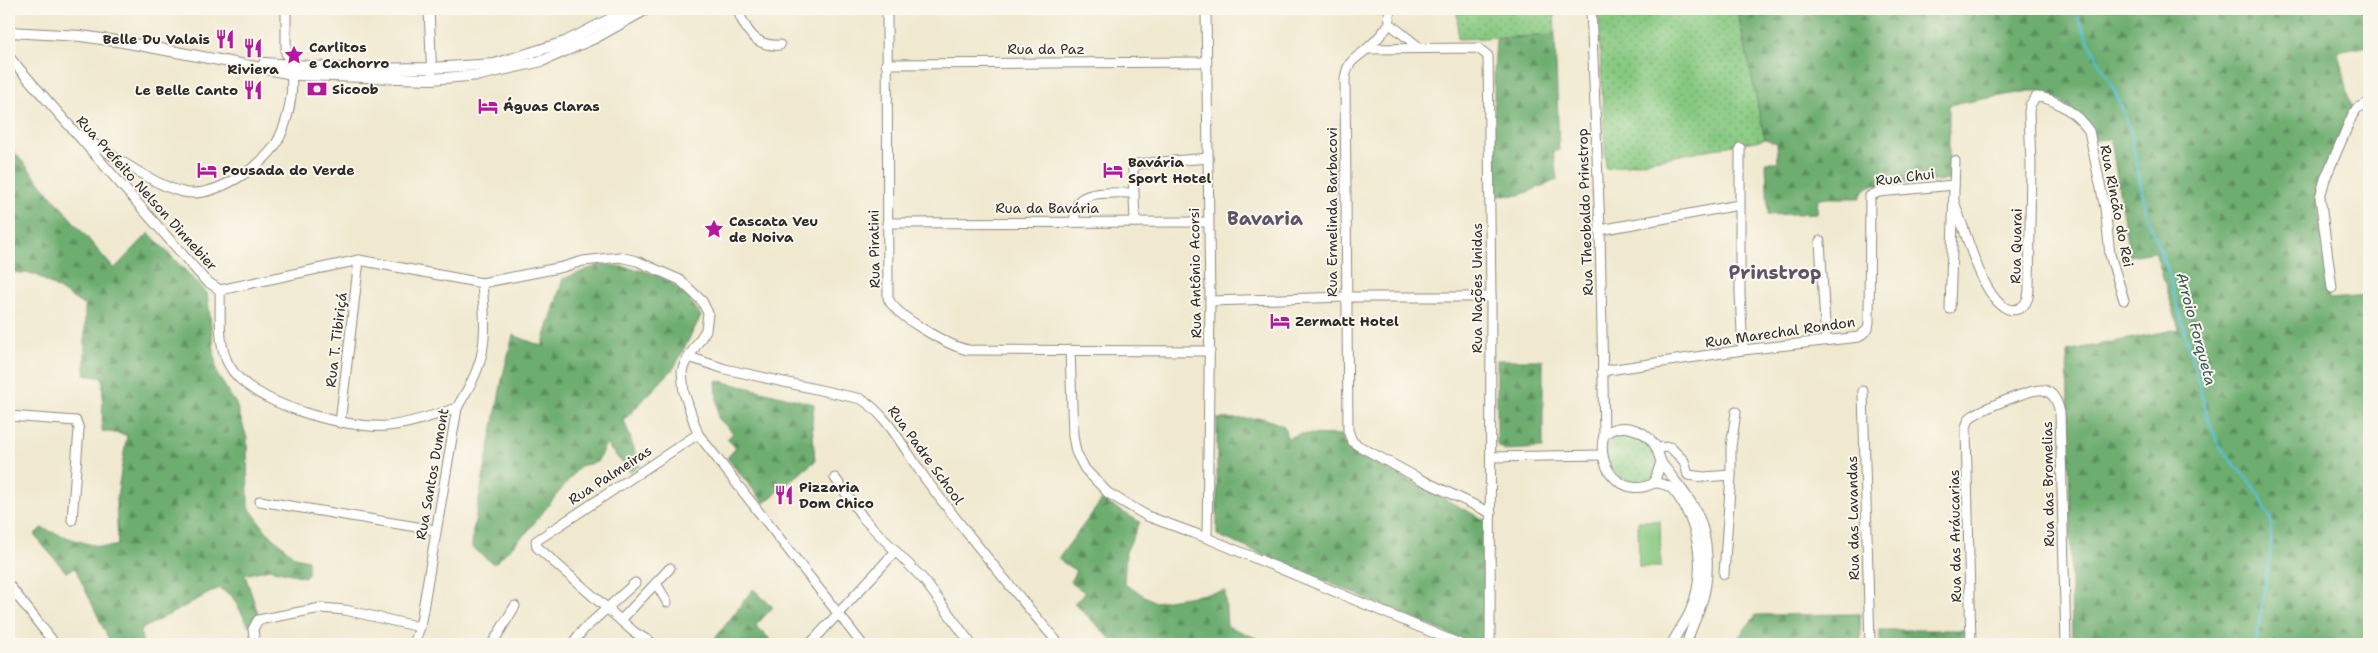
<svg xmlns="http://www.w3.org/2000/svg" width="2378" height="653" font-family="'Shantell Sans',sans-serif">
  <style>
    .grass { fill: url(#grass-dots); stroke: #597a56 }
    .forest { fill: url(#forest-firs); stroke: #4c6c4d }
    .garden { fill: #87c981; stroke: #597a56 }
    .lines { fill: none; stroke-linecap: round; stroke-linejoin: round }
    .stream { stroke: #57c1d3; stroke-width: 2.5 }
    .minor-casing { stroke: #8e8a7e; stroke-width: 11 }
    .major-casing { stroke: #8e8a7e; stroke-width: 12 }
    .minor { stroke: #fff; stroke-width: 9 }
    .major { stroke: #fff; stroke-width: 10 }
    .labels { text-anchor: middle; dominant-baseline: central; stroke-width: 4; stroke-linejoin: round; paint-order: stroke }
    .poi-label { font-size: 14px; font-weight: bold; fill: #2b2b2b; stroke: #fbf7ec; text-anchor: start }
    .street-label { font-size: 14px; fill: #2b2b2b; stroke: #fbf7ec }
    .water-label { font-size: 15px; font-style: italic; fill: #38585d; stroke: #fbf7ec }
    .district-label { font-size: 19px; font-weight: bold; fill: #5d546a; stroke: #fbf7ec }
  </style>
  <defs>
    <pattern id="grass-dots" width="8" height="8" patternUnits="userSpaceOnUse" patternTransform="scale(1.25)"><rect width="8" height="8" fill="#87c981"/><path d="M2 2h.1M6 6h.1" fill="none" stroke="#6fa36a" stroke-width="1.8" stroke-linecap="round"/></pattern>
    <pattern id="forest-firs" width="22" height="20" patternUnits="userSpaceOnUse" patternTransform="scale(1.25)"><rect width="22" height="20" fill="#6dad6f"/><path d="M5 1l3.5 6h-7zM16 11l3.5 6h-7z" fill="#5a8d5b"/></pattern>
  </defs>
  <rect width="100%" height="100%" fill="#fbf7ec"/>
  <filter id="ink" filterUnits="userSpaceOnUse"><feTurbulence type="fractalNoise" baseFrequency=".02" numOctaves="2"/><feDisplacementMap in="SourceGraphic" scale="10" xChannelSelector="R" yChannelSelector="G"/><feConvolveMatrix kernelMatrix="1 2 1 2 8 2 1 2 1" color-interpolation-filters="sRGB"/></filter>
  <filter id="wash" filterUnits="userSpaceOnUse"><feTurbulence type="fractalNoise" baseFrequency=".0096" numOctaves="4" result="noise"/><feDisplacementMap in="SourceGraphic" scale="20" xChannelSelector="R" yChannelSelector="G"/><feGaussianBlur stdDeviation="1.12" result="paint"/><feColorMatrix in="noise" values="0 0 0 0 0 0 0 0 0 0 0 0 0 0 0 0 0 1.4 0 .05"/><feComposite in="paint" operator="in"/></filter>
  <g filter="url(#wash)">
    <rect width="100%" height="100%" fill="#f0e9d0"/>
    <g class="grass">
      <polygon points="1457,9 1554,9 1555,35 1458,39"/>
      <polygon points="1598,9 1737,9 1765,139 1606,169"/>
      <path d="M 1621,431 C 1643,434 1664,450 1654,474 C 1639,506 1579,454 1621,431 Z"/>
    </g>
    <g class="forest">
      <polygon points="1737,9 2369,9 2369,46 2338,52 2352,109 2322,177 2316,201 2329,299 2369,296 2369,644 2072,644 2067,351 2179,329 2155,252 2129,256 2111,139 2095,140 2083,117 2044,91 2030,91 1949,105 1949,180 1870,186 1863,190 1860,198 1818,198 1817,213 1768,215 1766,162 1778,162 1777,143 1765,139"/>
      <polygon points="1555,35 1559,150 1553,150 1557,180 1520,195 1495,196 1494,72 1496,39"/>
      <path d="M 9,146 L 114,269 L 149,233 L 207,293 L 217,374 L 236,404 L 247,438 L 248,506 L 266,531 L 295,557 L 308,560 L 308,573 L 305,577 L 269,569 L 245,575 L 259,616 L 249,626 L 232,596 L 219,588 L 140,630 L 143,644 L 111,644 L 75,568 L 66,572 L 34,535 L 41,528 C 61,534 98,552 118,545 L 116,502 L 127,435 L 102,431 L 103,378 L 85,375 L 85,306 L 35,274 L 9,272 Z"/>
      <path d="M 601,264 C 648,270 675,273 701,316 L 674,368 L 624,420 L 640,466 L 630,472 L 606,444 L 597,462 L 580,466 L 527,532 L 494,564 L 472,548 L 473,531 L 503,375 L 513,335 L 542,346 L 563,279 Z"/>
      <polygon points="1497,360 1543,360 1543,448 1505,450 1497,445"/>
      <polygon points="716,380 814,404 812,423 815,461 764,503 727,458 736,448 727,439 733,433 718,418"/>
      <polygon points="1263,418 1284,426 1287,438 1301,434 1342,435 1347,446 1353,451 1486,521 1486,644 1473,644 1217,535 1217,419"/>
      <polygon points="1102,500 1140,522 1126,552 1124,584 1155,602 1225,591 1227,626 1271,644 1116,644 1074,603 1086,593 1070,582 1076,571 1058,559"/>
      <polygon points="753,589 773,607 756,625 775,644 711,644"/>
      <polygon points="1860,614 1861,644 1733,644 1756,615"/>
      <rect x="1880" y="630" width="85" height="14"/>
    </g>
    <polygon class="garden" points="1638,521 1660,521 1661,567 1639,567"/>
    <g class="lines">
      <polyline class="stream" points="2078,17 2091,46 2119,100 2130,129 2147,217 2168,271 2209,421 2220,447 2258,492 2271,521 2271,548 2256,644"/>
    </g>
  </g>
  <g filter="url(#ink)">
    <g class="lines">
      <defs>
        <g id="minor">
          <polyline points="286,9 286,53 292,66"/>
          <polyline points="429,9 432,79"/>
          <path d="M 737,9 C 746,30 754,47 780,45"/>
          <path d="M 887,9 L 888,298 C 895,316 949,346 968,350 L 1210,351"/>
          <polyline points="1206,9 1210,301 1207,538"/>
          <polyline points="1389,9 1390,24 1420,48"/>
          <polyline points="1591,9 1600,230 1604,435"/>
          <path d="M 1390,24 C 1383,32 1376,41 1368,48 C 1355,60 1348,59 1345,79 L 1348,431 L 1352,441 L 1357,445 L 1420,479 L 1491,513"/>
          <polyline points="1367,49 1478,48 1488,56 1491,297 1490,644"/>
          <polyline points="9,57 205,280 220,290 359,260 482,283 563,267 583,261 620,257 637,261 680,280 702,301 708,313 706,330 685,363 682,371 684,393 698,434 862,644"/>
          <polyline points="886,64 1206,62"/>
          <path d="M 80,135 C 107,151 154,186 183,192 C 212,199 261,168 276,144 C 287,126 294,94 291,74"/>
          <polyline points="1740,148 1740,294 1743,350"/>
          <path d="M 1954,201 C 1957,210 1960,219 1963,227 C 1970,246 1990,318 2018,309 C 2028,305 2029,295 2029,286 L 2031,165 L 2029,112 L 2030,105 L 2036,97 C 2055,97 2079,116 2089,131 L 2105,208 L 2110,255 L 2124,300"/>
          <path d="M 1074,222 C 1075,216 1076,208 1078,203 C 1085,190 1121,193 1134,193"/>
          <polyline points="1135,222 1133,170 1137,164 1208,158"/>
          <polyline points="887,223 1208,222"/>
          <polyline points="1600,230 1739,205"/>
          <polyline points="1820,241 1826,340"/>
          <polyline points="2332,288 2320,197 2325,179 2352,116 2357,108 2369,103"/>
          <path d="M 220,290 C 221,313 217,345 229,365 C 249,404 346,429 387,426 C 410,424 434,415 457,408"/>
          <polyline points="1210,301 1346,297 1491,297"/>
          <polyline points="1950,309 1955,161"/>
          <polyline points="1070,350 1073,436 1076,452 1085,469 1108,493 1147,516 1207,538 1460,644"/>
          <path d="M 689,357 L 725,369 L 861,399 C 888,414 908,456 927,481 C 969,537 1014,591 1059,644"/>
          <polyline points="1602,371 1743,350 1859,337 1868,329 1869,322 1870,196 1879,192 1954,185"/>
          <polyline points="1863,391 1870,644"/>
          <polyline points="9,416 76,421 79,429 72,520"/>
          <polyline points="340,423 359,260"/>
          <polyline points="1656,448 1670,447 1684,461 1688,475 1704,477 1731,475 1724,574"/>
          <polyline points="1491,457 1602,455"/>
          <path d="M 1661,462 L 1654,483 C 1622,500 1595,466 1604,435 C 1619,421 1643,428 1654,444 C 1658,450 1659,459 1663,465 C 1687,497 1705,512 1707,556 C 1708,573 1706,592 1700,608 C 1696,620 1689,631 1687,644"/>
          <polyline points="1731,475 1731,447 1736,412"/>
          <polyline points="835,478 864,519 924,580 971,644"/>
          <path d="M 1654,483 C 1670,483 1675,491 1683,504 C 1702,537 1705,579 1689,614 C 1684,624 1676,634 1672,644"/>
          <polyline points="260,501 435,530"/>
          <polyline points="656,583 667,602"/>
          <polyline points="9,585 55,644"/>
          <polyline points="622,619 670,568"/>
          <polyline points="255,644 253,629 258,620 321,608 345,610 420,627"/>
          <path d="M 414,644 L 420,627 L 457,408 C 464,395 473,382 478,367 C 488,340 484,311 482,283"/>
          <polyline points="492,644 515,606"/>
          <polyline points="572,644 583,630 635,583"/>
          <polyline points="654,644 634,632 537,547 536,541 698,434"/>
          <polyline points="810,644 895,552"/>
          <path d="M 1971,644 L 1966,428 C 1967,424 1968,420 1971,417 C 1980,410 2032,388 2043,390 C 2054,392 2058,403 2060,413 L 2066,644"/>
        </g>
        <g id="major">
          <polyline points="9,32 81,36 123,42 298,75 432,79 480,75 542,61 595,38 647,9"/>
          <polyline points="264,63 353,69 430,68 495,64 565,42 630,9"/>
        </g>
      </defs>
      <use href="#minor" class="minor-casing"/>
      <use href="#major" class="major-casing"/>
      <use href="#minor" class="minor"/>
      <use href="#major" class="major"/>
    </g>
  </g>
  <defs>
    <symbol id="restaurant-bare" viewBox="-9 -9 18 18"><path d="M-5-6h1v4h1v-4h1v4h1v-4h1v5L-1.5 .5V6h-2V.5L-5-1ZM5-6V6H3V1.5H1.5Q1.5-4 5-6Z" fill="#b5179e" stroke="#fbf7ec" stroke-width="2.5" paint-order="stroke"/></symbol>
    <symbol id="sight-bare" viewBox="-9 -9 18 18"><path d="M0-6L1.8-2.2L6-1.7L2.9 1.2L3.7 5.4L0 3.3L-3.7 5.4L-2.9 1.2L-6-1.7L-1.8-2.2Z" fill="#b5179e" stroke="#fbf7ec" stroke-width="2.5" paint-order="stroke"/></symbol>
    <symbol id="bank-bare" viewBox="-9 -9 18 18"><path d="M-6-4H6V4H-6ZM0-2.3a2.3 2.3 0 1 0 0 4.6a2.3 2.3 0 1 0 0-4.6Z" fill="#b5179e" stroke="#fbf7ec" stroke-width="2.5" paint-order="stroke"/></symbol>
    <symbol id="hotel-bare" viewBox="-9 -9 18 18"><path d="M-6-4.5h1.5V1H6V5H4.5V3h-9V5H-6ZM-4 0a1.8 1.8 0 1 1 3.6 0ZM.5 0V-2.5h3Q6-2.5 6 0Z" fill="#b5179e" stroke="#fbf7ec" stroke-width="2.5" paint-order="stroke"/></symbol>
  </defs>
  <g fill-rule="evenodd">
    <use href="#restaurant-bare" x="211" y="25" width="28" height="28"/>
    <use href="#restaurant-bare" x="239" y="34" width="28" height="28"/>
    <use href="#sight-bare" x="280" y="41" width="28" height="28"/>
    <use href="#bank-bare" x="303" y="75" width="28" height="28"/>
    <use href="#restaurant-bare" x="239" y="76" width="28" height="28"/>
    <use href="#hotel-bare" x="474" y="92" width="28" height="28"/>
    <use href="#hotel-bare" x="193" y="156" width="28" height="28"/>
    <use href="#hotel-bare" x="1099" y="156" width="28" height="28"/>
    <use href="#sight-bare" x="700" y="215" width="28" height="28"/>
    <use href="#hotel-bare" x="1266" y="307" width="28" height="28"/>
    <use href="#restaurant-bare" x="770" y="481" width="28" height="28"/>
  </g>
  <g class="labels">
    <g class="poi-label">
      <text x="210" y="39" text-anchor="end">Belle Du Valais</text>
      <text x="309" y="47">Carlitos<tspan x="309" dy="16">e Cachorro</tspan></text>
      <text x="253" y="69" text-anchor="middle">Riviera</text>
      <text x="332" y="89">Sicoob</text>
      <text x="238" y="90" text-anchor="end">Le Belle Canto</text>
      <text x="503" y="106">Águas Claras</text>
      <text x="1128" y="162">Bavária<tspan x="1128" dy="16">Sport Hotel</tspan></text>
      <text x="222" y="170">Pousada do Verde</text>
      <text x="729" y="221">Cascata Veu<tspan x="729" dy="16">de Noiva</tspan></text>
      <text x="1295" y="321">Zermatt Hotel</text>
      <text x="799" y="487">Pizzaria<tspan x="799" dy="16">Dom Chico</tspan></text>
    </g>
    <g class="street-label">
      <text x="1046" y="49">Rua da Paz</text>
      <text transform="translate(1905 177) rotate(-7)">Rua Chui</text>
      <text transform="translate(147 193) rotate(48)">Rua Prefeito Nelson Dinnebier</text>
      <text transform="translate(2117 206) rotate(79)">Rua Rincão do Rei</text>
      <text x="1047" y="208">Rua da Bavária</text>
      <text transform="translate(1332 212) rotate(-90)">Rua Ermelinda Barbacovi</text>
      <text transform="translate(1585 212) rotate(-92)">Rua Theobaldo Prinstrop</text>
      <text transform="translate(2016 246) rotate(-89)">Rua Quarai</text>
      <text transform="translate(874 249) rotate(-91)">Rua Piratini</text>
      <text transform="translate(1195 273) rotate(-91)">Rua Antônio Acorsi</text>
      <text transform="translate(1477 288) rotate(-90)">Rua Nações Unidas</text>
      <text transform="translate(1780 332) rotate(-8)">Rua Marechal Rondon</text>
      <text transform="translate(336 340) rotate(-83)">Rua T. Tibiriçá</text>
      <text transform="translate(926 455) rotate(54)">Rua Padre School</text>
      <text transform="translate(432 474) rotate(-80)">Rua Santos Dumont</text>
      <text transform="translate(610 475) rotate(-33)">Rua Palmeiras</text>
      <text transform="translate(2048 484) rotate(-91)">Rua das Bromelias</text>
      <text transform="translate(1853 518) rotate(-91)">Rua das Lavandas</text>
      <text transform="translate(1955 536) rotate(-91)">Rua das Aráucarias</text>
    </g>
    <g class="water-label">
      <text transform="translate(2196 329) rotate(75)">Arroio Forqueta</text>
    </g>
    <g class="district-label">
      <text x="1265" y="218">Bavaria</text>
      <text x="1775" y="272">Prinstrop</text>
    </g>
  </g>
  <rect width="2378" height="653" fill="none" stroke="#fbf7ec" stroke-width="30"/>
</svg>
